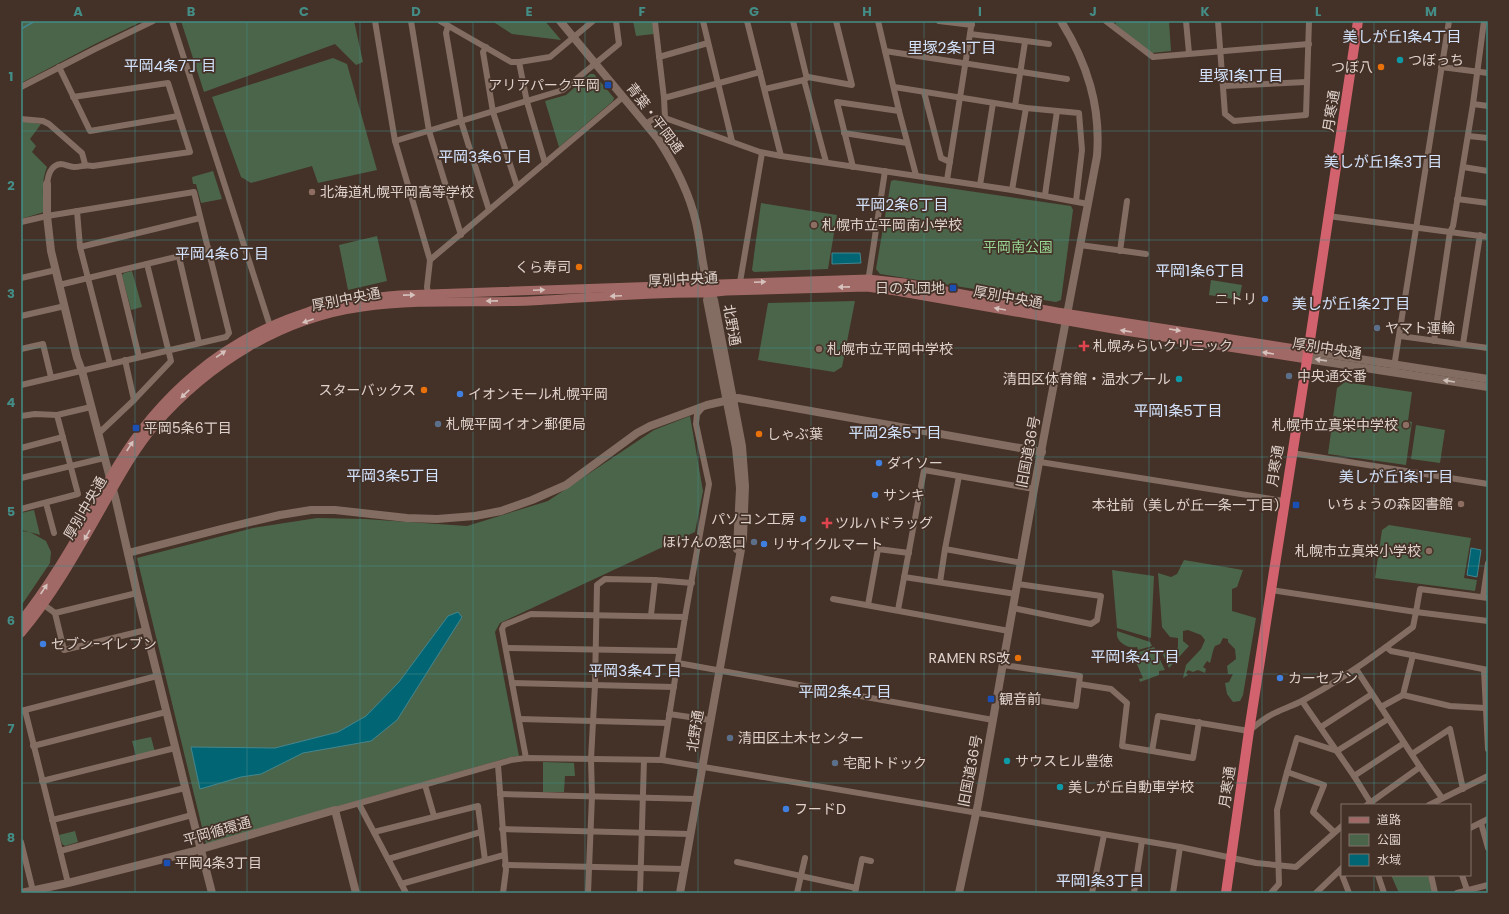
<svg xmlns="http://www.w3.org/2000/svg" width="1509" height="914" font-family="Poppins,'Noto Sans JP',sans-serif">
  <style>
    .green { fill: #4b654a }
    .water { fill: #026574; stroke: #44868e }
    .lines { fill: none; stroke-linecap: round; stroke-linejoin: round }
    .stream { stroke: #44868e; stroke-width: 1.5 }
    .minor { stroke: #836d62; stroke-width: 6 }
    .tertiary { stroke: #836d62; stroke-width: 8 }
    .secondary { stroke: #a16966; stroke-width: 9 }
    .trunk { stroke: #d2626d; stroke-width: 10 }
    .oneway { fill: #d6c2bd }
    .oneway2 { fill: #cdbeb7 }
    .grid { fill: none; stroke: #438d86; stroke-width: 1; stroke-opacity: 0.55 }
    .culture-dot { fill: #0f9aa8; stroke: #443127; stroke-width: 1.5 }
    .food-dot { fill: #e8710a; stroke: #443127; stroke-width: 1.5 }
    .transit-dot { fill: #1a4fb4; stroke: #443127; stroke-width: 1.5 }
    .education-dot { fill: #8d6e63; stroke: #443127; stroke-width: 1.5 }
    .shop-dot { fill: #3f7fe0; stroke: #443127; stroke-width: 1.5 }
    .service-dot { fill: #5c6f8a; stroke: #443127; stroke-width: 1.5 }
    .health-dot { fill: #e0444e; stroke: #443127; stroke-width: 1.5 }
    .labels { text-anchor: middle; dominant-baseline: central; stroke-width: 3.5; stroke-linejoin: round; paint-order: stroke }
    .poi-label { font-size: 14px; fill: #dfd2cc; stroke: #443127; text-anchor: start }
    .street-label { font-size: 14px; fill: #dfd2cc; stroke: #443127 }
    .park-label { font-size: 14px; fill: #98d694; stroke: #443127 }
    .neighbourhood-label { font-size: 15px; fill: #d4e4fe; stroke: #443127 }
    .neatline { fill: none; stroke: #438d86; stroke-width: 1.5 }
    .grid-label { font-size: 13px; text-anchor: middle; font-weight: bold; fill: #438d86 }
  </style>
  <rect width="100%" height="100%" fill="#443127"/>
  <g class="green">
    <polygon points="21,21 143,21 95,44 21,83"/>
    <polygon points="181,21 354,21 363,62 356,65 335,44 204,92"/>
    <polygon points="492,21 545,21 561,40 512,34"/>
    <polygon points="633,21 652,21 654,34 636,36"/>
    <polygon points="1119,21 1169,21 1171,51 1151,53 1115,24"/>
    <polygon points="333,58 347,64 377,170 318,183 312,166 251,183 241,177 212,97"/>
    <polygon points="590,74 594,74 614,98 613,101 559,147 545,101 566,95"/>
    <path d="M 21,121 L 41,124 L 30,139 L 36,146 L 32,152 L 47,167 C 41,181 43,198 44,212 L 21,219 Z"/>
    <polygon points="213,171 222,199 201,203 196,184 193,184 192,177"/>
    <polygon points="894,180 1071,206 1073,210 1061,300 1056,302 880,274 876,269 891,181"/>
    <polygon points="761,203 837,215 828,269 754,272 752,270"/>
    <polygon points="377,236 387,281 348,290 339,245"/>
    <polygon points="132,271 142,307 131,310 122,275 124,273"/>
    <polygon points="1211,280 1242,285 1239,300 1209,295"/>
    <polygon points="855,301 842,367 834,372 758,360 768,303"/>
    <polygon points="1345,382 1412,392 1408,421 1412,422 1406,465 1328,454 1337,388"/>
    <polygon points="690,416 703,491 695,532 500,623 495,632 519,756 511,757 206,844 137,558 253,528 317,518 365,519 467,526 548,501 654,430"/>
    <polygon points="1416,425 1445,430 1440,463 1411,459"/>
    <polygon points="34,510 40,535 30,532 46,541 51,552 50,563 21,606 21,531 30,532 21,530 21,513"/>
    <polygon points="1389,525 1471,538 1464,578 1477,580 1475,591 1375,578 1382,530"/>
    <path d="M 1184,560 L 1243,570 L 1237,587 L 1232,589 L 1232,611 L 1256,618 L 1243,695 L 1240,701 L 1233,702 L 1227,694 L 1225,683 L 1229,682 L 1233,674 L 1228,674 L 1227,666 L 1236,659 L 1235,649 L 1228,642 L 1228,639 L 1223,638 L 1220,644 L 1215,646 C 1212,652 1212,657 1210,663 L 1207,661 L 1203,667 L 1206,669 L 1205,673 L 1198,670 L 1193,672 L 1188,670 L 1186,673 L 1188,675 L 1183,678 L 1186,665 L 1201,649 L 1205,640 L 1201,635 L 1188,630 L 1183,631 L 1183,641 L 1189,646 L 1169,668 L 1163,655 L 1165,649 L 1174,653 L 1178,647 L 1178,638 L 1170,637 L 1162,627 L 1158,573 L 1171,577 L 1177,574 Z"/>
    <polygon points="1112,570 1154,576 1151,638 1117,628"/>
    <path d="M 1117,631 L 1150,642 L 1152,646 L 1138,650 L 1137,647 C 1128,649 1115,642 1117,631 Z"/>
    <polygon points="1154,647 1165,670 1159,671 1159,675 1140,682 1139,679 1143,678 1136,662 1138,661 1137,657 1140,656 1139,652"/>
    <polygon points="151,737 155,752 136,756 132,741"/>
    <polygon points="543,762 574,763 575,776 565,776 564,792 543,792"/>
    <polygon points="75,831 78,842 65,846 62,844 59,835"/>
    <polygon points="1391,875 1428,875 1433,893 1399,893"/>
  </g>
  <g class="water">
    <polygon points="832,253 860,253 861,263 832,264"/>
    <polygon points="1471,548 1481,550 1477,577 1467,575"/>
    <polygon points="458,612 462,617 397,720 371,741 303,753 261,774 241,777 200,789 191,747 275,748 338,732 366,716 399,682 448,616"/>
  </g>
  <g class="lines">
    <polyline class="stream" points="21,29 35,21"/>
    <g class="minor">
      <polyline points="172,21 270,326"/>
      <polyline points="375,21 395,141 430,260 427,287 428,294"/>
      <polyline points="411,21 429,131 461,235"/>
      <polyline points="440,21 511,62 519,62 550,57 593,21"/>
      <polyline points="703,21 732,141"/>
      <polyline points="747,21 781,156"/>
      <polyline points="793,21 806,75 808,77 804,80 826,162"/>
      <polyline points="878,21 899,111 916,175"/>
      <polyline points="939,21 972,25"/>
      <polyline points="1106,21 1153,57 1309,44"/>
      <polyline points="1186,21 1189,53"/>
      <polyline points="1218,21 1225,114 1234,121 1306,115 1309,21"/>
      <polyline points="655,22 664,98 665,118"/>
      <polyline points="448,26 446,33 461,121 489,210"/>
      <polyline points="970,34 1049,44"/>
      <polyline points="486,47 483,52 493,112 517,186"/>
      <polyline points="885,51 1067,79"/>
      <polyline points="659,57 708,43"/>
      <polyline points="519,62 527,102 545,163"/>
      <polyline points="59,67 90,131 178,116"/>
      <polyline points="1441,67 1488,73"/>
      <polyline points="808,77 852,85 836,21"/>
      <polyline points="1224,86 1306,82"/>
      <polyline points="21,87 95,49 153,21"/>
      <polyline points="894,87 1026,108 1079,113 1082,150 1076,201"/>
      <polyline points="765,89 804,80"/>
      <polyline points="924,92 941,158 950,162"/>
      <polyline points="664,98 760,72"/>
      <polyline points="1473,104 1488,106"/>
      <polyline points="1015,106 1025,42"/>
      <polyline points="21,119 43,121 49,124 82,153 85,164"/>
      <path d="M 646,124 C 652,119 656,117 665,118 L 760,152 L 781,156 L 1012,190 L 1088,204"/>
      <polyline points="844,133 907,143"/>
      <polyline points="1468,136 1488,138"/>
      <polyline points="395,141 563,90 619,44 616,21"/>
      <polyline points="853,167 837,102 899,111"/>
      <polyline points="1463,167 1488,171"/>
      <polyline points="947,180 972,21"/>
      <path d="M 47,184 C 48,176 50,165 61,164 C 65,164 69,167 74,167 C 82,167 84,164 93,166 L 190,152 L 168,83 L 73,97"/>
      <polyline points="980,185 993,103"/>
      <polyline points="1012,190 1026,108"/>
      <polyline points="1045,195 1057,111"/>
      <polyline points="1457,199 1488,203"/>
      <polyline points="77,211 80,247 110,364"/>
      <polyline points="1328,216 1488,237"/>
      <polyline points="21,222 47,216 194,192 229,333 226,337 21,385"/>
      <polyline points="1080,245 1146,254"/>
      <polyline points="80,247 200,218"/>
      <polyline points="1120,251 1127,201"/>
      <polyline points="179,257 199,343"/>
      <polyline points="430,260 623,97"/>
      <polyline points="118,271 139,357"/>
      <polyline points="21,278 56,270"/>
      <polyline points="740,282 762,153"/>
      <polyline points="868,282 885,171"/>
      <polyline points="59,285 209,249"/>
      <polyline points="21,316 65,306"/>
      <polyline points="1400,336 1488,348"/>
      <polyline points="1434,341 1450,232 1453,226 1473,104 1484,21"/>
      <polyline points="1463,344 1480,235"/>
      <polyline points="21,349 43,344 51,377"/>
      <polyline points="125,360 134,400"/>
      <polyline points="1394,367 1449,21"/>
      <polyline points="21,416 35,414 57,415 91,407"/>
      <polyline points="98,434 134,400 171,361 147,264"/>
      <polyline points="21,448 63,437"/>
      <polyline points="1292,453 1488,484"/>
      <polyline points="1040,462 1284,501"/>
      <polyline points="959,476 945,549 1022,563"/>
      <polyline points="21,478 104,458"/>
      <polyline points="46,503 54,533"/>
      <polyline points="21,509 78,494 57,415"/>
      <polyline points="904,577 1016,594"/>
      <polyline points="940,582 945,549"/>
      <polyline points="1271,590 1416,612 1420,589 1488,598"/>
      <polyline points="1483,597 1488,563"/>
      <polyline points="833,599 1009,631"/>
      <polyline points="44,605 55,613 64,650 146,630"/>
      <polyline points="868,605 878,549 909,553"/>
      <polyline points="1013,608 1091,624 1097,620 1101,596 1018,584"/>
      <polyline points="898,610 924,470 1034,489"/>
      <polyline points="55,613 137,593"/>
      <polyline points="651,615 655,580"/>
      <polyline points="1488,621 1416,612 1413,627 1386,647 1391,651 1488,670"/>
      <polyline points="506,648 679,651"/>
      <polyline points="678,663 993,720"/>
      <path d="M 1003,665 L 1080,676 L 1079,684 L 1111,689 L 1127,703 L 1122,746 L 1152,751 L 1158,716 L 1249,731 C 1257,724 1266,716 1277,712 C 1285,708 1294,705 1302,701 C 1332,685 1359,667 1386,647"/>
      <polyline points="1356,669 1420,767 1367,805"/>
      <polyline points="1484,670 1488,749"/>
      <polyline points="512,683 674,687"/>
      <polyline points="998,695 1076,706 1079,684"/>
      <polyline points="1403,695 1413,655"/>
      <polyline points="1302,701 1354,776 1372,805"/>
      <polyline points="1381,707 1403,695 1450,706 1485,708"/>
      <polyline points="25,710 68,883"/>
      <polyline points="21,711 157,676"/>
      <polyline points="669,714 710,720"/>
      <polyline points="519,719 667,723"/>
      <polyline points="1321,727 1372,694"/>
      <polyline points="33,746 166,712"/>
      <polyline points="1152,751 1193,758 1199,722"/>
      <polyline points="1412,754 1450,729 1463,789"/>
      <polyline points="526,758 502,629 504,625 531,614 685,617"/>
      <polyline points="662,760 685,617 709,484 696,424 697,414 702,408"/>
      <polyline points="498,765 506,870 503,893"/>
      <polyline points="1420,767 1442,798"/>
      <polyline points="1287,772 1324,785 1313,812 1334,832"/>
      <polyline points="1354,776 1404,743"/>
      <polyline points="42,781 175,748"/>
      <polyline points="425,785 434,816"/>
      <polyline points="500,794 696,799"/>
      <polyline points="359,804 406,893"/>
      <polyline points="1429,805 1488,776"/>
      <polyline points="335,810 511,760 526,758 662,760 1180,847 1256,863 1296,867 1342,826"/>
      <polyline points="52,820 185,788"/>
      <polyline points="1481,823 1488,848"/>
      <polyline points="1470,828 1488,819"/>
      <polyline points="502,829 690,834"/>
      <polyline points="374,832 478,806 485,860"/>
      <polyline points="21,842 33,891"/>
      <polyline points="60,851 192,815"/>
      <polyline points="388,859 481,832"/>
      <polyline points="737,862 856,888"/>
      <polyline points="505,865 684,869"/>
      <polyline points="1342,875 1349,893"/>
      <polyline points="1378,875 1384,893"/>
      <polyline points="1431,875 1435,893"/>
      <polyline points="1462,875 1467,890"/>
      <polyline points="401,884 504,855"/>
      <polyline points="588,893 592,796 591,759 595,685 597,585 605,579 655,580 692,583"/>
      <polyline points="640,893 644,760"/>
      <polyline points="797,893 805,858"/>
      <polyline points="855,893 862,859 871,861"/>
      <polyline points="1092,893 1104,835"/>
      <polyline points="1134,893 1142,841"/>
      <polyline points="1173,893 1180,847"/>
      <polyline points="1271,893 1279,884 1277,810 1287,772 1297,738 1337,751 1388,719"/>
      <polyline points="1316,893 1342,868"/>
      <polyline points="1457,893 1488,885"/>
    </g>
    <g class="tertiary">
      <path d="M 560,21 L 658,139 C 675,165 689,192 696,222 C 702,248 702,276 714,300 L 742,446 L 745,486 L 743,538 L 680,893"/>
      <polyline points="47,184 47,216 51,251 77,358 82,371 116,501 137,593 192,815 212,893"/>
      <polyline points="710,292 707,300 736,448 740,488 737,549"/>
      <polyline points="1308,351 1488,379"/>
      <polyline points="1307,359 1488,387"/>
      <polyline points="128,553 221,529 280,515 311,510 335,510 407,518 437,519 475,516 501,511 532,500 566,485 637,433 650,426 707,405 738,398 1042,452"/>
      <polyline points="21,893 68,883 191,852 335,810 356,893"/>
      <path d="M 959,893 L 978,804 L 1034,489 L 1097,156 C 1101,106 1087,63 1061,21"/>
    </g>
    <g class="secondary">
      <path d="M 21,621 C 51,584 77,537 101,496 C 106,486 111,476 117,466 C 159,396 221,342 299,315 C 309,312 318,307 328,305 C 352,299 376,297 400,295 L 868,279 L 904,283 L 1057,312 L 1308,351"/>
      <path d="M 21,633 C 54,594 78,550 103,506 C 119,478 134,450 155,425 C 208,364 281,318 362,307 C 418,299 475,303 530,301 C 589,298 648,292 707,293 L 726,291 L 867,287 L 896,291 L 1119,330 L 1307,359"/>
    </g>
    <polyline class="trunk" points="1226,893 1249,731 1305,373 1358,21"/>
  </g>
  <defs><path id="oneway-solid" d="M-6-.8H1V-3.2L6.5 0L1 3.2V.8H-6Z"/></defs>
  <g class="oneway">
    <use href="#oneway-solid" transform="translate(760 282) rotate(-2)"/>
    <use href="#oneway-solid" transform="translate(844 287) rotate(179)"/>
    <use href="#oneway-solid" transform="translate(539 290) rotate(-2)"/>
    <use href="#oneway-solid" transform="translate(409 295) rotate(-1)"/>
    <use href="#oneway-solid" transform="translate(616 296) rotate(178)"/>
    <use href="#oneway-solid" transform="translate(492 301) rotate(179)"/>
    <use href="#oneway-solid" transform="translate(1000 309) rotate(-170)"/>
    <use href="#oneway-solid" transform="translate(308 321) rotate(161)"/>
    <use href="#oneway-solid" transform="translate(1175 330) rotate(9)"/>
    <use href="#oneway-solid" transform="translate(1126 331) rotate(-171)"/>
    <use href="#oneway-solid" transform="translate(1268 353) rotate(-171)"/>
    <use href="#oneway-solid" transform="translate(221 354) rotate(-35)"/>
    <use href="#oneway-solid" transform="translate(185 394) rotate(136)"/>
    <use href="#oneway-solid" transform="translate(130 446) rotate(-57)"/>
    <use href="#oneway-solid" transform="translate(87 535) rotate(120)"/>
    <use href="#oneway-solid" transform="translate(44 589) rotate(-56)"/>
  </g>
  <g class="oneway2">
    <use href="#oneway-solid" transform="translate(1321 360) rotate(-172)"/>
    <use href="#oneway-solid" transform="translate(1449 381) rotate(-171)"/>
  </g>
  <path class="grid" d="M 135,21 L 135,893M 247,21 L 247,893M 360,21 L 360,893M 473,21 L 473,893M 585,21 L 585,893M 698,21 L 698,893M 811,21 L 811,893M 924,21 L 924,893M 1036,21 L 1036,893M 1149,21 L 1149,893M 1262,21 L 1262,893M 1374,21 L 1374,805M 21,131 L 1488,131M 21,240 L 1488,240M 21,348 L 1488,348M 21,457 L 1488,457M 21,566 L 1488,566M 21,674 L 1488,674M 21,783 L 1488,783M 1374,875 L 1374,893"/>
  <g class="culture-dot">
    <circle cx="1400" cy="60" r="4"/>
    <circle cx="1179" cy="379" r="4"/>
    <circle cx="1007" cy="761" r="4"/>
    <circle cx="1060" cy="787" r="4"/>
  </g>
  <g class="food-dot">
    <circle cx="1381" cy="67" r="4"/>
    <circle cx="579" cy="267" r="4"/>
    <circle cx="424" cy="390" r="4"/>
    <circle cx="759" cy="434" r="4"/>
    <circle cx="1018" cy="658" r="4"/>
  </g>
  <g class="transit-dot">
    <rect x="604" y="81" width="8" height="8" rx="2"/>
    <rect x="949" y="284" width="8" height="8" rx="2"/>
    <rect x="132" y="424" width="8" height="8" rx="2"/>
    <rect x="1292" y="501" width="8" height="8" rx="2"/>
    <rect x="987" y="695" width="8" height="8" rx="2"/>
    <rect x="163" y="859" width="8" height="8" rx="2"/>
  </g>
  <g class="education-dot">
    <circle cx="312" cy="192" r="4"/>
    <circle cx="814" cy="225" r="4"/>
    <circle cx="819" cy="349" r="4"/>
    <circle cx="1406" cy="425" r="4"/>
    <circle cx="1461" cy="504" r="4"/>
    <circle cx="1429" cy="551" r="4"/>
  </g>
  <g class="shop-dot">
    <circle cx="1265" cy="299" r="4"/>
    <circle cx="460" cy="394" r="4"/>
    <circle cx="879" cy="463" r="4"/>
    <circle cx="875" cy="495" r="4"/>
    <circle cx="803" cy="519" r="4"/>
    <circle cx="764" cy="544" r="4"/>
    <circle cx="43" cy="644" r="4"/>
    <circle cx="1280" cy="678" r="4"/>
    <circle cx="786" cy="809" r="4"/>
  </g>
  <g class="service-dot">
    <circle cx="1377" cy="328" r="4"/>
    <circle cx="1289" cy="376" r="4"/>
    <circle cx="438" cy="424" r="4"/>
    <circle cx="754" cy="542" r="4"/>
    <circle cx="730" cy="738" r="4"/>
    <circle cx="835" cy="763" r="4"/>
  </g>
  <g class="health-dot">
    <path d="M1082 340h4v4h4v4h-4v4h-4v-4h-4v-4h4z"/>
    <path d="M825 517h4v4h4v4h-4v4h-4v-4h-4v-4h4z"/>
  </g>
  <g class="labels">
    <g class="poi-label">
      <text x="1408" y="60">つぼっち</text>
      <text x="1373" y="67" text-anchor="end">つぼ八</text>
      <text x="600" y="85" text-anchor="end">アリアパーク平岡</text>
      <text x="320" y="192">北海道札幌平岡高等学校</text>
      <text x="822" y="225">札幌市立平岡南小学校</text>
      <text x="571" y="267" text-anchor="end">くら寿司</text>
      <text x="945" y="288" text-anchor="end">日の丸団地</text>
      <text x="1257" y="299" text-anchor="end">ニトリ</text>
      <text x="1385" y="328">ヤマト運輸</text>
      <text x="1093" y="346">札幌みらいクリニック</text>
      <text x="827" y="349">札幌市立平岡中学校</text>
      <text x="1297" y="376">中央通交番</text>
      <text x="1171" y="379" text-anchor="end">清田区体育館・温水プール</text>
      <text x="416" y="390" text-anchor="end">スターバックス</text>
      <text x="468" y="394">イオンモール札幌平岡</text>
      <text x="446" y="424">札幌平岡イオン郵便局</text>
      <text x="1398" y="425" text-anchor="end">札幌市立真栄中学校</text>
      <text x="144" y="428">平岡5条6丁目</text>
      <text x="767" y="434">しゃぶ葉</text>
      <text x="887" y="463">ダイソー</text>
      <text x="883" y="495">サンキ</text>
      <text x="1453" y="504" text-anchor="end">いちょうの森図書館</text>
      <text x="1288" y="505" text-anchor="end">本社前（美しが丘一条一丁目）</text>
      <text x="795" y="519" text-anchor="end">パソコン工房</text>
      <text x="835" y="523">ツルハドラッグ</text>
      <text x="746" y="542" text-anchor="end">ほけんの窓口</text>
      <text x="772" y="544">リサイクルマート</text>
      <text x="1421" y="551" text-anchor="end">札幌市立真栄小学校</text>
      <text x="51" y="644">セブン-イレブン</text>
      <text x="1010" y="658" text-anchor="end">RAMEN RS改</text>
      <text x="1288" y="678">カーセブン</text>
      <text x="999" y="699">観音前</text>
      <text x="738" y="738">清田区土木センター</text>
      <text x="1015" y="761">サウスヒル豊徳</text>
      <text x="843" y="763">宅配トドック</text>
      <text x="1068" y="787">美しが丘自動車学校</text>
      <text x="794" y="809">フードD</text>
      <text x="175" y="863">平岡4条3丁目</text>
    </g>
    <g class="street-label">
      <text transform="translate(1331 111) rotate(-81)">月寒通</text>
      <text transform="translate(655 118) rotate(53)">青葉・平岡通</text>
      <text transform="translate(683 279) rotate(-3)">厚別中央通</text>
      <text transform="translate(1008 297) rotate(10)">厚別中央通</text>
      <text transform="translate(346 299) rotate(-11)">厚別中央通</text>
      <text transform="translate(732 325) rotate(80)">北野通</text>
      <text transform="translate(1327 348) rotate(9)">厚別中央通</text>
      <text transform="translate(1028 452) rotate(-79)">旧国道36号</text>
      <text transform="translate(1275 466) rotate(-81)">月寒通</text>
      <text transform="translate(85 508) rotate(-60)">厚別中央通</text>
      <text transform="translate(695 731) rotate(-81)">北野通</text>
      <text transform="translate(970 771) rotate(-79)">旧国道36号</text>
      <text transform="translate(1227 787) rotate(-82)">月寒通</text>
      <text transform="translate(217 831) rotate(-16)">平岡循環通</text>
    </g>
    <g class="park-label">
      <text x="1018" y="247">平岡南公園</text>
    </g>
    <g class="neighbourhood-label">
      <text x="1402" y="36">美しが丘1条4丁目</text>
      <text x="952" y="47">里塚2条1丁目</text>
      <text x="170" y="65">平岡4条7丁目</text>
      <text x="1241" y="75">里塚1条1丁目</text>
      <text x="485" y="156">平岡3条6丁目</text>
      <text x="1383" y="161">美しが丘1条3丁目</text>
      <text x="902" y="204">平岡2条6丁目</text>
      <text x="222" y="253">平岡4条6丁目</text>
      <text x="1200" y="270">平岡1条6丁目</text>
      <text x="1351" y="303">美しが丘1条2丁目</text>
      <text x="1178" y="410">平岡1条5丁目</text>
      <text x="895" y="432">平岡2条5丁目</text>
      <text x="393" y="475">平岡3条5丁目</text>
      <text x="1396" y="476">美しが丘1条1丁目</text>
      <text x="1135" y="656">平岡1条4丁目</text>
      <text x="635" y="670">平岡3条4丁目</text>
      <text x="845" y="691">平岡2条4丁目</text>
      <text x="1100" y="880">平岡1条3丁目</text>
    </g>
  </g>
  <rect width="1509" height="914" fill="none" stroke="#443127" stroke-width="44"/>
  <rect x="1341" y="804" width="130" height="72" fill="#443127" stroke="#827169"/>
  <rect x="1349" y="817" width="20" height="6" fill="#a16966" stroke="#827169"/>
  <text x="1377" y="824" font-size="12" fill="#dfd2cc">道路</text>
  <rect x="1349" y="834" width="20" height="12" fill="#4b654a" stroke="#827169"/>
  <text x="1377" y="844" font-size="12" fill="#dfd2cc">公園</text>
  <rect x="1349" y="854" width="20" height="12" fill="#026574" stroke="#827169"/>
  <text x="1377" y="864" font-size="12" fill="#dfd2cc">水域</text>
  <rect x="22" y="22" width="1465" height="870" class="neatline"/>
  <g class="grid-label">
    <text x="78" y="16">A</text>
    <text x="191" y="16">B</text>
    <text x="304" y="16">C</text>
    <text x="416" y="16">D</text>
    <text x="529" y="16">E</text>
    <text x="642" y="16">F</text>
    <text x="754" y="16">G</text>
    <text x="867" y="16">H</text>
    <text x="980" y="16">I</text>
    <text x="1093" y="16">J</text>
    <text x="1205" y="16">K</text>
    <text x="1318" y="16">L</text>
    <text x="1431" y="16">M</text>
    <text x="11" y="81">1</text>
    <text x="11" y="190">2</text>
    <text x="11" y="298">3</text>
    <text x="11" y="407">4</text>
    <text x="11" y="516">5</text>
    <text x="11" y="625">6</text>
    <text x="11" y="733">7</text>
    <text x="11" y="842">8</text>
  </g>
</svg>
